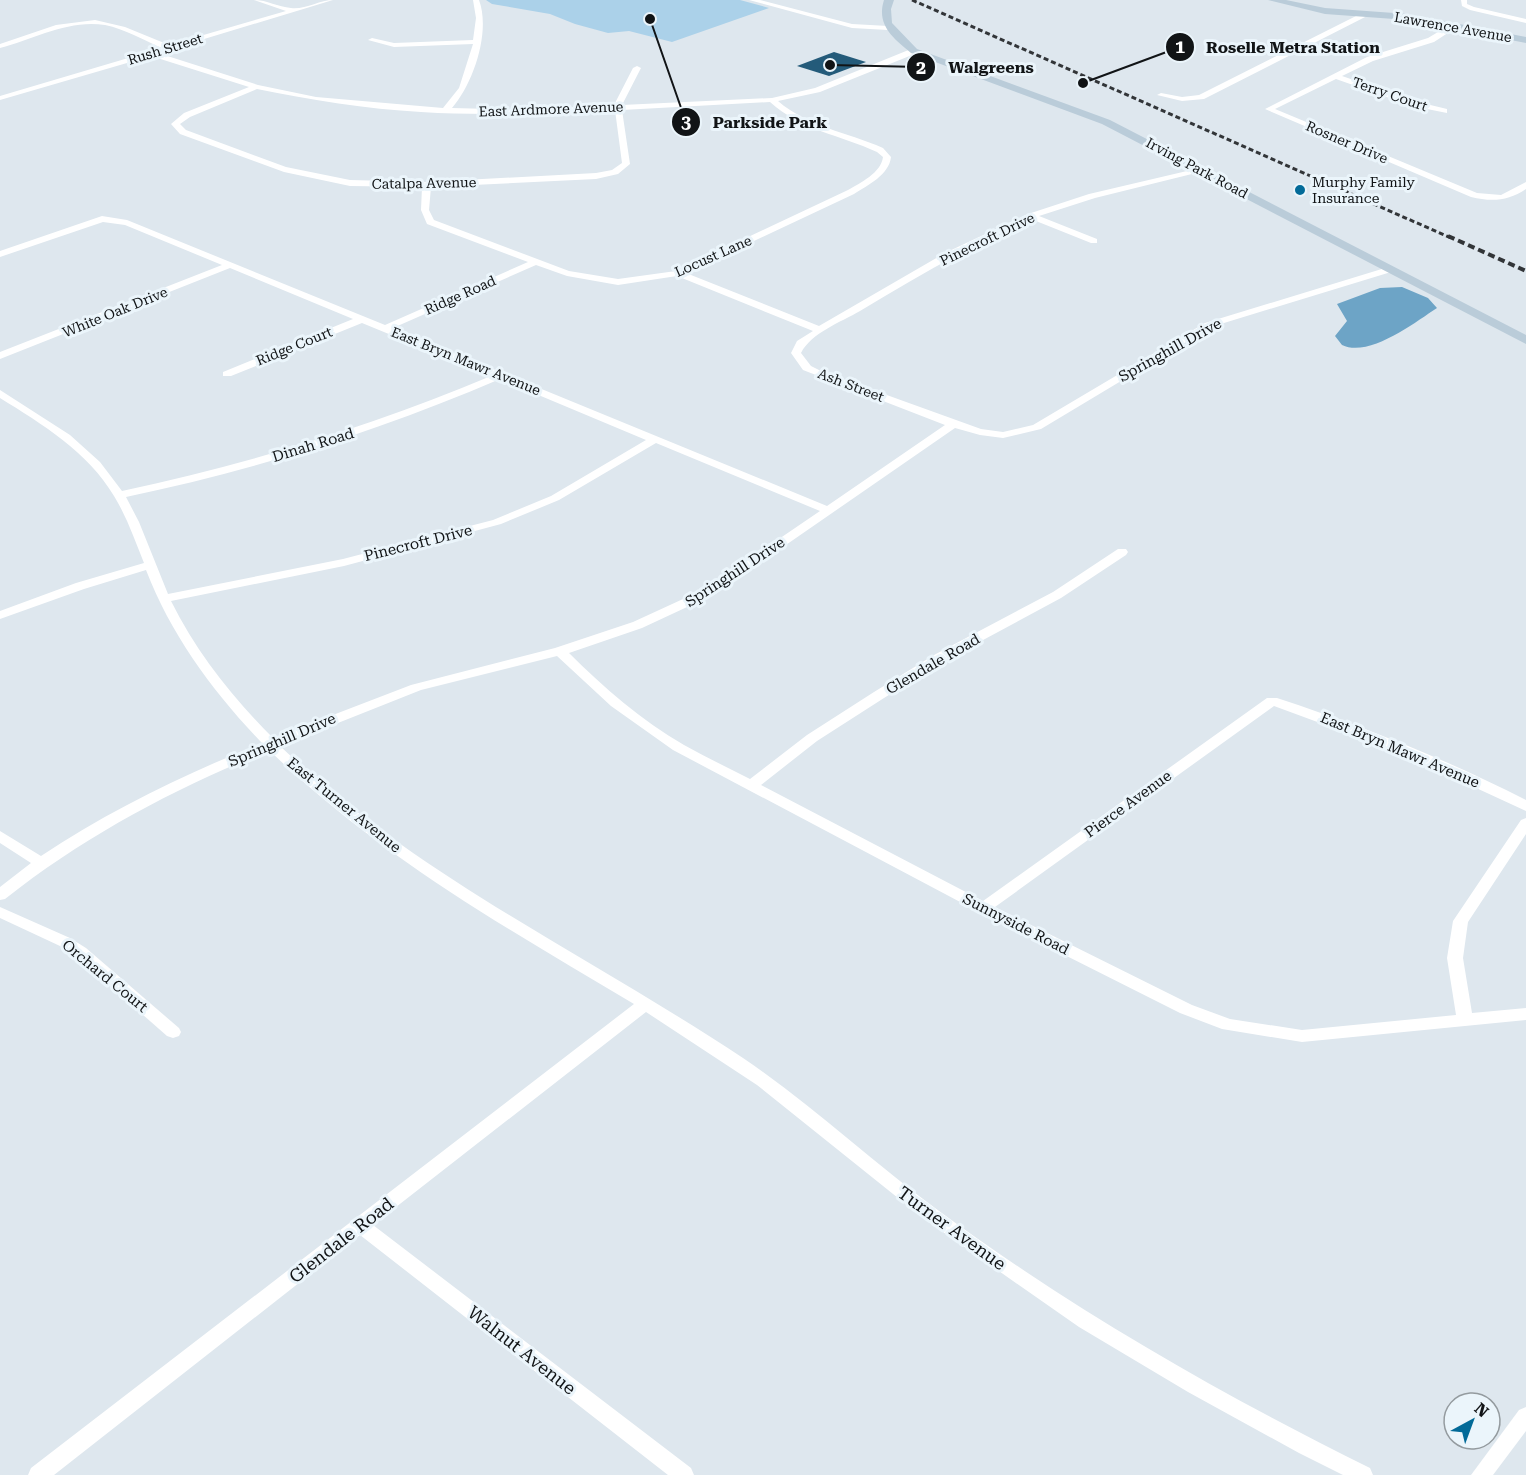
<svg xmlns="http://www.w3.org/2000/svg" width="1526" height="1475" font-family="'Roboto Serif',serif">
  <style>
    .green { fill: #abd1e9 }
    .water { fill: #6da4c6 }
    .building { fill: #245b7a }
    .lines { fill: none; stroke-linecap: round; stroke-linejoin: round }
    .street { fill: #fff; fill-rule: evenodd }
    .secondary { fill: #baccd9; fill-rule: evenodd }
    .rail-far1 { stroke: #323538; stroke-width: 3; stroke-dasharray: 5 3; stroke-linecap: butt }
    .rail { stroke: #323538; stroke-width: 4; stroke-dasharray: 7 4; stroke-linecap: butt }
    .poi-dot { fill: #026a98; stroke: #ebf5fb; stroke-width: 2 }
    .labels { text-anchor: middle; dominant-baseline: central; stroke-width: 6; stroke-linejoin: round; paint-order: stroke }
    .far-street-label { font-size: 14px; fill: #111416; stroke: #ebf5fb }
    .far-poi-label { font-size: 14px; fill: #111416; stroke: #ebf5fb; text-anchor: start }
    .street-label { font-size: 15px; fill: #111416; stroke: #ebf5fb }
    .near-street-label { font-size: 18px; fill: #111416; stroke: #ebf5fb }
    .leader { fill: none; stroke: #111416; stroke-width: 2 }
    .callout-dot { fill: #111416; stroke: #ebf5fb; stroke-width: 2 }
    .mark-label { font-size: 18px; text-anchor: middle; font-weight: bold; fill: #fff }
    .callout-label { font-size: 16px; text-anchor: middle; font-weight: bold; fill: #111416; stroke: #ebf5fb; stroke-width: 6; stroke-linejoin: round; paint-order: stroke }
  </style>
  <rect width="100%" height="100%" fill="#dee7ee"/>
  <polygon class="green" points="486,0 740,0 769,8 672,42 629,31 608,33 575,24 550,14 492,4"/>
  <path class="water" d="M 1402,287 L 1428,298 L 1437,308 C 1414,323 1369,358 1342,345 L 1335,336 L 1347,321 L 1337,304 L 1380,288 Z"/>
  <polygon class="building" points="834,52 866,62 829,76 797,66"/>
  <g class="lines">
    <g class="street">
      <path d="M 254,0 C 267,0 278,7 291,8 C 304,10 320,0 333,0 L 158,53 L 258,85 L 316,97 L 443,108 L 459,88 L 473,44 L 394,47 L 368,40 L 372,38 L 394,43 L 473,40 L 476,18 L 473,0 L 479,0 C 491,32 473,84 452,108 L 527,110 L 614,105 L 633,68 L 637,66 L 641,68 L 622,105 L 772,98 L 815,88 L 911,49 L 917,49 L 917,53 L 820,92 L 778,101 C 808,127 847,132 883,148 L 891,157 C 889,175 868,185 854,194 L 686,273 L 819,326 L 945,253 L 1028,214 L 1089,194 L 1204,167 L 1204,171 L 1095,198 L 1039,216 L 1097,239 L 1097,243 L 1091,243 L 1031,219 C 972,245 916,277 860,311 C 841,322 811,333 801,353 L 811,366 L 823,372 L 981,429 L 1003,432 L 1033,425 L 1205,323 L 1385,268 L 1391,268 L 1391,272 L 1211,327 L 1041,429 L 1003,438 L 980,435 L 955,428 L 715,594 L 642,628 L 569,653 C 603,687 642,721 684,745 C 706,757 728,768 750,779 L 807,735 L 874,692 L 934,655 L 1053,592 L 1118,549 L 1126,549 L 1128,552 L 1126,555 L 1061,598 L 944,661 L 884,698 L 817,741 L 761,785 L 983,901 L 1267,698 L 1277,698 C 1362,726 1446,759 1526,800 L 1526,811 L 1396,751 L 1274,706 L 995,907 L 1192,1005 L 1230,1019 L 1302,1030 L 1456,1015 L 1447,958 L 1453,921 L 1521,820 L 1526,818 L 1526,834 L 1468,922 L 1463,958 L 1472,1013 L 1526,1008 L 1526,1020 L 1302,1042 L 1222,1029 L 1180,1013 L 979,912 L 673,750 L 611,706 L 557,656 L 421,690 L 280,746 C 416,876 588,955 743,1058 C 811,1104 870,1160 935,1208 C 1072,1309 1218,1393 1370,1468 L 1373,1475 L 1343,1475 L 1299,1453 L 1188,1392 L 1079,1327 L 923,1218 L 757,1085 L 646,1012 L 373,1225 L 691,1468 L 694,1475 L 668,1475 L 360,1235 L 54,1475 L 28,1475 L 31,1468 L 634,1004 C 506,928 376,854 269,750 C 174,789 86,835 5,899 L 0,900 L 0,887 L 31,863 L 0,843 L 0,831 L 41,856 C 110,810 185,774 262,743 C 213,692 171,635 146,570 L 84,589 L 0,619 L 0,611 L 76,583 L 144,563 C 135,541 127,517 114,496 C 88,452 42,424 0,398 L 0,390 L 70,435 L 100,462 L 122,491 C 249,464 371,426 491,376 L 362,323 L 231,376 L 223,376 L 223,372 L 353,319 L 230,268 L 0,359 L 0,352 L 222,265 L 125,225 L 103,222 L 0,257 L 0,251 L 102,216 L 127,220 L 385,325 L 528,262 L 427,224 L 421,210 L 422,187 L 350,186 L 284,172 L 180,134 L 171,124 L 184,113 L 249,87 L 151,56 L 0,100 L 0,96 L 162,48 C 143,40 125,29 105,25 C 69,19 34,39 0,48 L 0,44 L 56,25 L 95,20 L 125,27 L 169,45 L 286,11 ZM 257,89 C 311,100 366,109 421,112 C 485,116 550,113 615,110 L 622,163 L 612,170 L 596,173 L 427,182 L 350,180 L 286,167 L 186,130 L 180,124 L 190,117 ZM 770,102 C 801,130 840,135 877,152 L 883,157 C 881,173 860,183 848,190 L 676,271 L 618,279 L 569,271 L 434,220 L 429,210 L 431,187 L 596,179 L 618,174 L 630,164 L 622,110 ZM 536,265 L 567,276 L 618,285 L 677,276 L 813,331 L 797,341 L 791,353 L 803,370 L 945,425 L 827,506 L 393,328 ZM 500,379 L 646,440 L 551,496 L 493,520 L 343,559 L 168,594 L 139,522 L 126,497 C 255,470 379,431 500,379 ZM 656,443 L 820,511 L 707,588 L 633,622 L 555,648 L 411,685 L 273,738 C 232,697 197,653 171,601 L 344,566 L 501,524 L 559,500 Z"/>
      <polygon points="749,0 760,0 852,24 888,26 892,28 888,30 852,28"/>
      <polygon points="1461,0 1467,0 1467,4 1474,7 1526,19 1526,23 1470,10 1462,6"/>
      <polygon points="1362,13 1369,15 1204,99 1182,101 1157,95 1161,93 1182,97 1199,95"/>
      <path d="M 1453,23 L 1460,25 L 1434,42 L 1373,61 L 1342,76 L 1418,102 L 1447,109 L 1447,113 L 1412,106 L 1336,79 L 1275,109 L 1477,193 L 1501,195 L 1526,182 L 1526,189 C 1508,201 1492,202 1471,197 L 1265,109 L 1367,57 L 1428,38 Z"/>
      <polygon points="0,907 70,938 86,948 179,1028 181,1032 179,1036 173,1038 167,1036 76,956 60,946 0,918"/>
      <polygon points="1526,1407 1526,1431 1493,1475 1471,1475 1519,1410"/>
    </g>
    <g class="secondary">
      <path d="M 884,0 L 894,0 L 891,9 L 892,23 L 917,49 L 1110,120 L 1526,335 L 1526,344 L 1102,124 L 911,53 C 893,38 876,25 884,0 Z"/>
      <polygon points="1268,0 1286,0 1325,8 1408,14 1526,37 1526,43 1408,20 1325,14"/>
    </g>
    <polyline class="rail-far1" points="912,0 1451,238"/>
    <polyline class="rail" points="1448,236 1526,271"/>
  </g>
  <circle class="poi-dot" cx="1300" cy="190" r="6"/>
  <g class="labels">
    <g class="far-street-label">
      <text transform="translate(1453 27) rotate(10)">Lawrence Avenue</text>
      <text transform="translate(165 49) rotate(-17)">Rush Street</text>
      <text transform="translate(1390 94) rotate(19)">Terry Court</text>
      <text transform="translate(551 109) rotate(-2)">East Ardmore Avenue</text>
      <text transform="translate(1347 142) rotate(23)">Rosner Drive</text>
      <text transform="translate(1197 168) rotate(28)">Irving Park Road</text>
      <text transform="translate(424 183) rotate(-1)">Catalpa Avenue</text>
      <text transform="translate(987 239) rotate(-26)">Pinecroft Drive</text>
      <text transform="translate(713 256) rotate(-24)">Locust Lane</text>
      <text transform="translate(460 295) rotate(-24)">Ridge Road</text>
      <text transform="translate(115 312) rotate(-22)">White Oak Drive</text>
      <text transform="translate(294 346) rotate(-22)">Ridge Court</text>
      <text transform="translate(466 361) rotate(22)">East Bryn Mawr Avenue</text>
      <text transform="translate(851 385) rotate(21)">Ash Street</text>
    </g>
    <g class="far-poi-label">
      <text x="1312" y="182">Murphy Family<tspan x="1312" dy="16">Insurance</tspan></text>
    </g>
    <g class="street-label">
      <text transform="translate(1170 350) rotate(-29)">Springhill Drive</text>
      <text transform="translate(313 445) rotate(-17)">Dinah Road</text>
      <text transform="translate(418 543) rotate(-14)">Pinecroft Drive</text>
      <text transform="translate(735 572) rotate(-33)">Springhill Drive</text>
      <text transform="translate(933 664) rotate(-30)">Glendale Road</text>
      <text transform="translate(282 740) rotate(-23)">Springhill Drive</text>
      <text transform="translate(1400 750) rotate(23)">East Bryn Mawr Avenue</text>
      <text transform="translate(1128 804) rotate(-36)">Pierce Avenue</text>
      <text transform="translate(344 805) rotate(39)">East Turner Avenue</text>
      <text transform="translate(1016 924) rotate(27)">Sunnyside Road</text>
      <text transform="translate(105 976) rotate(39)">Orchard Court</text>
    </g>
    <g class="near-street-label">
      <text transform="translate(952 1228) rotate(36)">Turner Avenue</text>
      <text transform="translate(341 1240) rotate(-38)">Glendale Road</text>
      <text transform="translate(522 1350) rotate(38)">Walnut Avenue</text>
    </g>
  </g>
  <path class="leader" d="M1083 83L1180 47M830 65L921 67M650 19L686 122"/>
  <g class="callout-dot">
    <circle cx="1083" cy="83" r="6"/>
    <circle cx="830" cy="65" r="6"/>
    <circle cx="650" cy="19" r="6"/>
    <circle cx="1180" cy="47" r="15"/>
    <circle cx="921" cy="67" r="15"/>
    <circle cx="686" cy="122" r="15"/>
  </g>
  <g class="mark-label">
    <text x="1180" y="53">1</text>
    <text x="921" y="74">2</text>
    <text x="686" y="128">3</text>
  </g>
  <g class="callout-label">
    <text x="1293" y="53">Roselle Metra Station</text>
    <text x="991" y="73">Walgreens</text>
    <text x="770" y="128">Parkside Park</text>
  </g>
  <g transform="translate(1472 1421) rotate(41)"><circle r="28" fill="#ebf5fb" stroke="#949b9f" stroke-width="1.5"/>
  <path d="M0-4.5L10 22L0 15L-10 22Z" fill="#026a98"/>
  <text y="-9" font-size="16" font-weight="bold" text-anchor="middle" fill="#111416">N</text>
  </g>
</svg>
